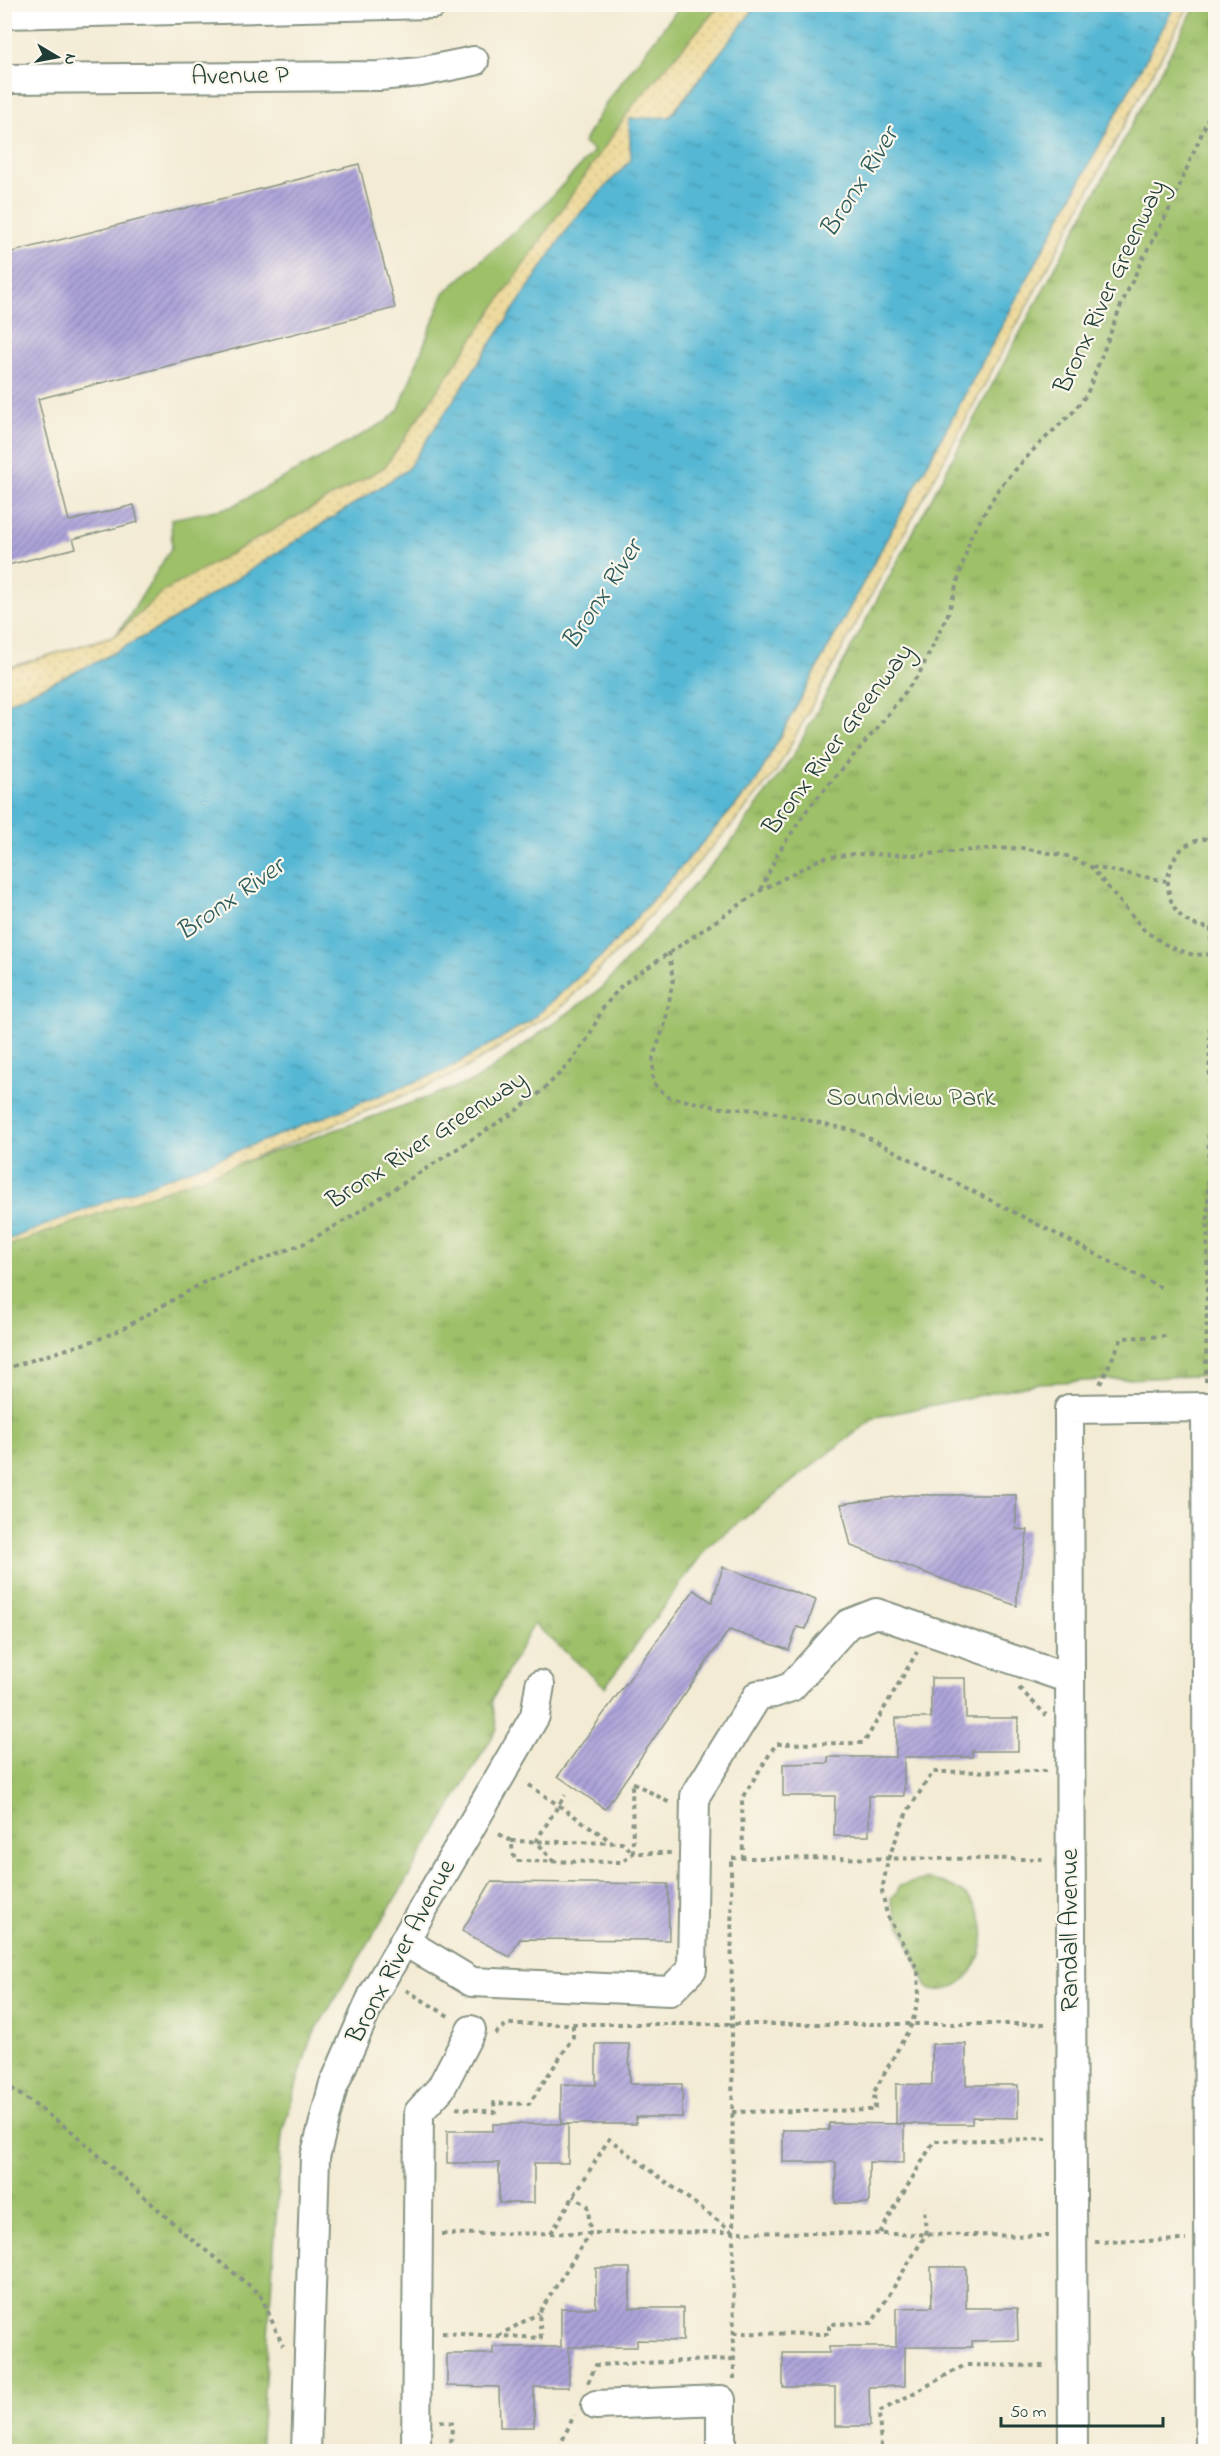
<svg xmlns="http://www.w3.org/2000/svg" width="1220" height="2456" font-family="'Indie Flower',sans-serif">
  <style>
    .grass { fill: #9ec069; stroke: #5e7e4e; stroke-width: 1.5 }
    .sand { fill: url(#sand-dots); stroke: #868c69; stroke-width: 1.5 }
    .park { fill: url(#park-tufts); stroke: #5e7e4e; stroke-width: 1.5 }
    .water { fill: url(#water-ripples); stroke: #3a7a84; stroke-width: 1.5 }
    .building { fill: url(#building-hatch) }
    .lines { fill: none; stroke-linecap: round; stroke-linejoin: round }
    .minor-casing { stroke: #899484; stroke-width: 32 }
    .path { stroke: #899484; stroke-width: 4; stroke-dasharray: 4.5 4.5; stroke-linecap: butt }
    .minor { stroke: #fff; stroke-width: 28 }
    .labels { text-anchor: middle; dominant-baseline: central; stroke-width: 4.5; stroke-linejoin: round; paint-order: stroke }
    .street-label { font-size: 26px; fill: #1f3d34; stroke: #fbf7ec }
    .park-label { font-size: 26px; fill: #3f5e41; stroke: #fbf7ec }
    .water-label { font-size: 27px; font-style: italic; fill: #2c5c5c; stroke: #fbf7ec }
  </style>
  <defs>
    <pattern id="sand-dots" width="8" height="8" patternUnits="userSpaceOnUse" patternTransform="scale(1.5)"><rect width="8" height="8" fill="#eeda9e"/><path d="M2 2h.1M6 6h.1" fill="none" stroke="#ccbc89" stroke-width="1.8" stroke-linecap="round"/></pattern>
    <pattern id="park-tufts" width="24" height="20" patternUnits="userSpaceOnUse" patternTransform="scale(1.5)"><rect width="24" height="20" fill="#9ec069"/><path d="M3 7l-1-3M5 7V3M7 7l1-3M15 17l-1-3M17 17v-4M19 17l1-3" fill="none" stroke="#809d57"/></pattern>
    <pattern id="water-ripples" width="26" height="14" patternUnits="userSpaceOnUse" patternTransform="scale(1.5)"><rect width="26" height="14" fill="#55b7d4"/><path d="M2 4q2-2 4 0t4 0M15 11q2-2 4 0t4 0" fill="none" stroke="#4696ad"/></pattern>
    <pattern id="building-hatch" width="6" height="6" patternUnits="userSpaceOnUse" patternTransform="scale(1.5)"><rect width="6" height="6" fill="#ada3d9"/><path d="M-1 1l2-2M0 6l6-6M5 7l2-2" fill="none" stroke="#8c86b1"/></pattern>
  </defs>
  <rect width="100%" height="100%" fill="#fbf7ec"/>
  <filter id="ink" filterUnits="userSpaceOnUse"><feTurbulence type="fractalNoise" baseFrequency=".0167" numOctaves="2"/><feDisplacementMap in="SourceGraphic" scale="12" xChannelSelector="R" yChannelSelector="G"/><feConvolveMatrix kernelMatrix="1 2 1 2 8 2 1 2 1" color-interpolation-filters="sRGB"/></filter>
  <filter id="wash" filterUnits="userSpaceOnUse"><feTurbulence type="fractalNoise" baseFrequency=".008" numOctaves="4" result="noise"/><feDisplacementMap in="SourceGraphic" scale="24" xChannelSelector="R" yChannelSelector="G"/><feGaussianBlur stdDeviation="1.35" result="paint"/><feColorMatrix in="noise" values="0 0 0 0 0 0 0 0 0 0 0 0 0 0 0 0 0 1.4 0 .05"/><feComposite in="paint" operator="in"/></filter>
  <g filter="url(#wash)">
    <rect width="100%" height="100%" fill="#f3ebd4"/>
    <polygon class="grass" points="681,5 720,5 634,104 385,467 164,591 116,635 129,617 172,547 171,519 231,507 387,421 399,409 444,293 540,209 594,151 583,143 608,100"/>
    <g class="sand">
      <polygon points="720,5 758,5 669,117 629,119 631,160 572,222 407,470 163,626 97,662 5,704 5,674 11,667 116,635 164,591 385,467 634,104"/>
      <polygon points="1175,5 1189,5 777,770 732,825 621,948 558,1010 458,1073 137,1206 5,1250 5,1241 530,1021 607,951 755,783"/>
    </g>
    <g class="park">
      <polygon points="1196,5 1216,5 1215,1375 1039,1383 876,1417 708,1546 605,1687 534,1624 492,1700 497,1729 310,2040 282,2133 260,2451 5,2451 5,1247 476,1080 602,988 729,845 793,756"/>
      <path d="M 925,1879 C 1026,1893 975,2011 927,1987 L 893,1908 L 891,1897 L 897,1893 L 899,1886 Z"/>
    </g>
    <polygon class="water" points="758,4 1175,5 755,783 607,951 530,1021 448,1069 5,1241 5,704 97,662 163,626 407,470 572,222 631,160 629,119 670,117"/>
    <g id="blocks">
      <g class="building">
        <polygon points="359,164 395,308 38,399 69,521 134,505 138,522 73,539 76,548 4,566 4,254"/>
        <polygon points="910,1495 1016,1495 1016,1529 1028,1530 1017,1593 1017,1606 851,1546 841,1504"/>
        <polygon points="723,1567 816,1600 806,1629 797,1627 789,1650 729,1630 605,1809 558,1776 694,1590 712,1602"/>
        <polygon points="931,1678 965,1678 966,1718 1018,1718 1018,1751 972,1751 972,1757 904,1757 904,1796 869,1796 869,1836 834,1836 835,1796 783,1796 783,1764 828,1763 828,1757 896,1757 896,1718 931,1718"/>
        <polygon points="491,1882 668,1884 669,1940 520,1939 510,1957 462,1931"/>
        <polygon points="596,2044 629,2044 630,2084 682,2084 682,2117 636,2117 636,2124 561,2124 561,2084 596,2085"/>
        <polygon points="932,2044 966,2044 966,2085 1018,2085 1018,2118 972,2117 972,2124 896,2124 896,2084 932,2085"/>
        <polygon points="829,2123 904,2124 904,2163 869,2162 869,2203 835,2203 836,2162 783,2162 783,2130 829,2130"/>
        <polygon points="493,2124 568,2124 568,2163 534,2163 534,2203 499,2203 499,2163 447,2163 447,2131 493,2131"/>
        <polygon points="931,2267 966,2267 966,2308 1017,2308 1018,2340 972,2341 972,2347 905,2347 905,2386 869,2387 870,2426 835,2426 835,2387 783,2387 783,2353 829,2353 829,2347 896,2347 896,2308 932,2307"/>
        <polygon points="596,2268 630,2268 630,2308 683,2308 683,2341 637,2340 637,2347 569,2347 569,2387 534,2387 534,2427 500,2427 499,2387 447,2386 447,2354 493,2354 493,2347 561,2347 561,2308 596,2308"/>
      </g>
    </g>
  </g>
  <g filter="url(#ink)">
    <use href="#blocks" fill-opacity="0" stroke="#899484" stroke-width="1.5"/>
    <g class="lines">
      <defs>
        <g id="minor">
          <polyline points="4,14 433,4"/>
          <polyline points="4,79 379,76 420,72 474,61"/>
          <polyline points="404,1941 472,1982 670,1991 692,1969 695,1796 758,1695 774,1693 791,1687 848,1624 876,1613 1070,1679"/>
          <polyline points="596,2405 721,2400 721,2452"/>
          <polyline points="306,2452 315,2157 333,2087 373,1995 535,1716 540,1685"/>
          <polyline points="416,2452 419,2112 441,2088 471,2030"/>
          <polyline points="1073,2452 1069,1409 1206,1407 1210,2452"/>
        </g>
      </defs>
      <use href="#minor" class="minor-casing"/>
      <g class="path">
        <path d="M 1216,839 C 1152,832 1152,934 1216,927"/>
        <polyline points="1092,867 1166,881"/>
        <polyline points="761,890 778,853 807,810 878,727 919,674 948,614 971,536 999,488 1036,447 1073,412 1087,394 1122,303 1144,256 1169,210 1216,100"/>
        <polyline points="669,952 673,980 665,1024 653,1057 653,1083 668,1097 722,1108 763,1110 855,1131 1164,1289"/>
        <polyline points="4,1369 99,1339 122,1329 206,1281 305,1243 344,1221 513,1113 541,1092 569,1064 588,1038 603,1008 622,985 760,891 822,858 854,854 918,855 983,849 1022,848 1067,856 1091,867 1145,931 1168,946 1193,955 1216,954"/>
        <polyline points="1206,1382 1211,927"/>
        <polyline points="1100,1384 1122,1338 1169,1336"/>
        <polyline points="1019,1688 1046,1715"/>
        <polyline points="529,1785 612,1842"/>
        <polyline points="499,1834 511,1841 515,1861 623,1862 633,1853 672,1853"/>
        <polyline points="511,1841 622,1843 633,1853 632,1782 670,1803"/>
        <polyline points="743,1859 742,1798 776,1744 864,1743 917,1652"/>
        <polyline points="554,1862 536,1841 565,1795"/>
        <polyline points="406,1990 450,2017"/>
        <polyline points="495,2034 507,2024 1047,2024"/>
        <polyline points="4,2083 74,2133 184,2233 260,2294 283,2346"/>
        <polyline points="456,2108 495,2112 494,2103 529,2104 573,2038 573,2024"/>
        <polyline points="732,2112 875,2110 874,2092 912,2024 919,1996 918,1970 887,1915 882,1891 888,1859 907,1812 933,1772 1046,1771"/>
        <polyline points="551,2233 609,2139 733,2232"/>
        <polyline points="880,2233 934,2141 1047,2139"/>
        <polyline points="442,2234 733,2232 1049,2236"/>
        <polyline points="1095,2242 1186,2240"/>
        <polyline points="442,2333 541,2338 539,2313 590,2233 588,2206 574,2196"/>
        <polyline points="734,2333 829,2334 829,2324 872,2323 926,2234 924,2207"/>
        <polyline points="498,2336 539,2313"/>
        <polyline points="734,2379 731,1858 1046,1859"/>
        <polyline points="588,2383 596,2365 734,2359"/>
        <polyline points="440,2421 452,2423 451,2448"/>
        <polyline points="881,2447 879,2412 965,2365 1046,2366"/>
        <polyline points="559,2448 574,2415"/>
      </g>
      <use href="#minor" class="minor"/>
    </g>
  </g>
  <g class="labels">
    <g class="street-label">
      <text transform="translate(240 77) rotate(-1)">Avenue P</text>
      <text transform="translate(1111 287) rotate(-65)">Bronx River Greenway</text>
      <text transform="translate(839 740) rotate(-53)">Bronx River Greenway</text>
      <text transform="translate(427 1141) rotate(-33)">Bronx River Greenway</text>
      <text transform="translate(1071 1930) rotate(-90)">Randall Avenue</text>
      <text transform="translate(402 1952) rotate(-62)">Bronx River Avenue</text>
    </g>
    <g class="park-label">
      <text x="911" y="1099">Soundview Park</text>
    </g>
    <g class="water-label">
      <text transform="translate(860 183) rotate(-58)">Bronx River</text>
      <text transform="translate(603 595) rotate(-57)">Bronx River</text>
      <text transform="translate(231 900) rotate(-35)">Bronx River</text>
    </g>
  </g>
  <rect width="1220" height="2456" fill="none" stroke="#fbf7ec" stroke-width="24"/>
  <g transform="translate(57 57) rotate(100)" stroke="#fbf7ec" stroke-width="4.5" paint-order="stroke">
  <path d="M0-4.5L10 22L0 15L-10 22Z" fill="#1f3d34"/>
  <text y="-9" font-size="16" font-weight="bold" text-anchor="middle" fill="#1f3d34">N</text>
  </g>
  <path d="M1001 2417v9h162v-9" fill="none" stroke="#1f3d34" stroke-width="3"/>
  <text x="1010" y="2417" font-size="18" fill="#1f3d34" stroke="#fbf7ec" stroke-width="4.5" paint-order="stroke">50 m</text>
</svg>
